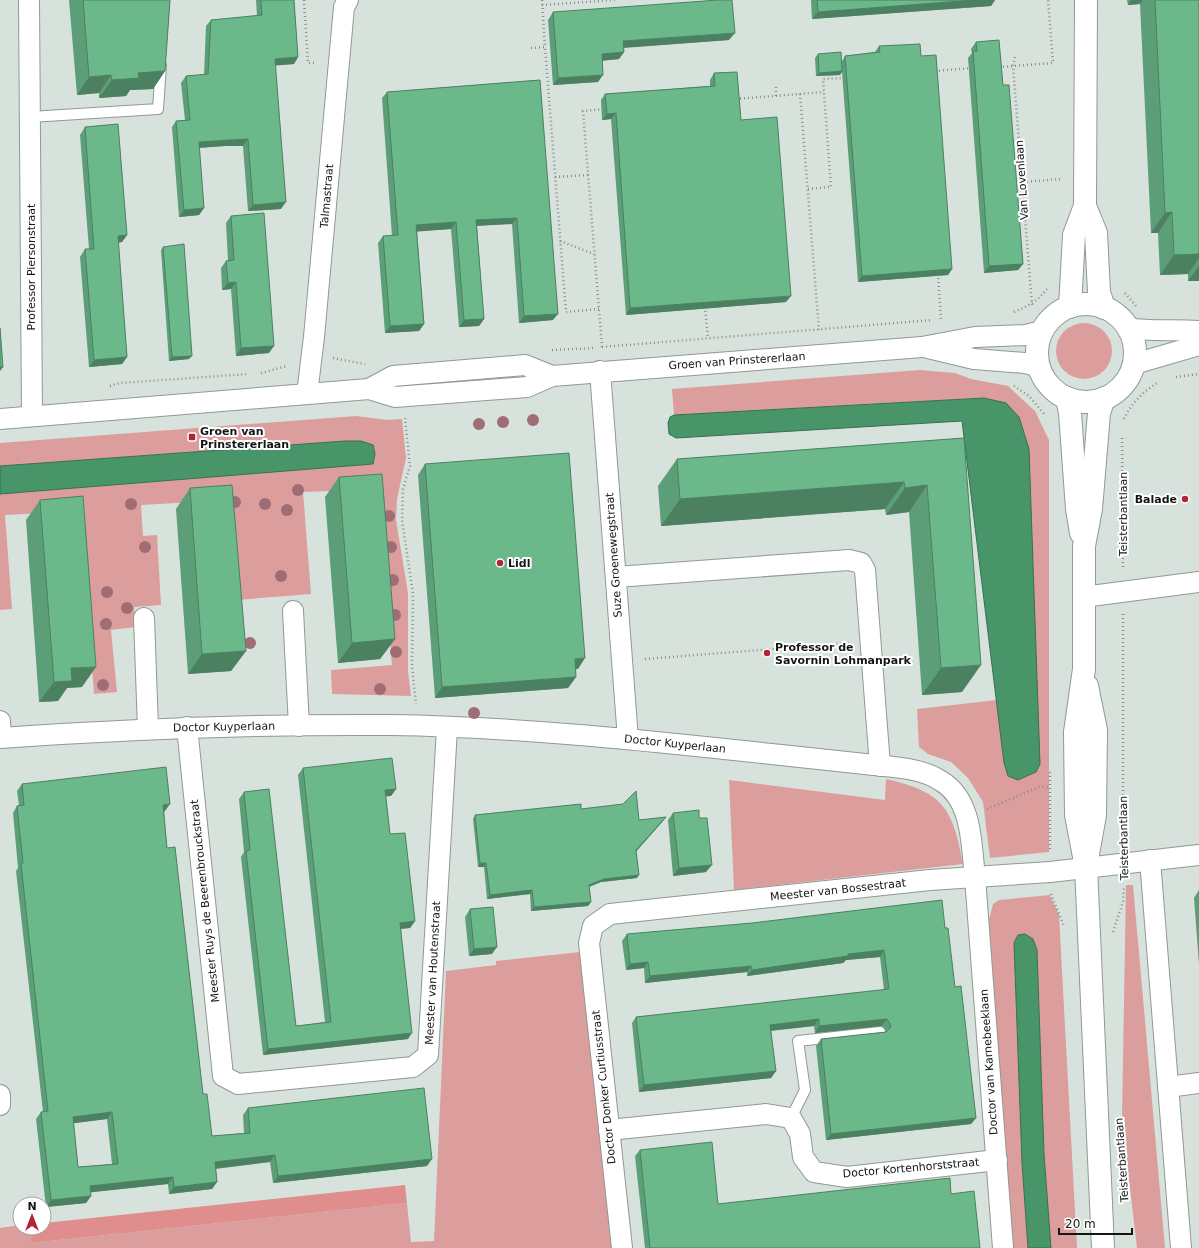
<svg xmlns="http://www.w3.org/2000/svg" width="1199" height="1248" font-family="'DejaVu Sans',sans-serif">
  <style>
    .green { fill: #db9e9d }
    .forest { fill: #df8d8d }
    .water { fill: #49956a; stroke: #396f50 }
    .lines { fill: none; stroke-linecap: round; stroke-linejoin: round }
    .service-casing { stroke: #909993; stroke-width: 12 }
    .minor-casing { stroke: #909993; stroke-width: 22 }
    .secondary-casing { stroke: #909993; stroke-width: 24 }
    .path { stroke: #888f8b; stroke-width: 2.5; stroke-dasharray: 1 3; stroke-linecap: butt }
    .service { stroke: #fff; stroke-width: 10 }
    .minor { stroke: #fff; stroke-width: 20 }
    .secondary { stroke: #fff; stroke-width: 22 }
    .tree { fill: #a06d74 }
    .wall { fill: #5c9e78; fill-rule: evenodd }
    .shaded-wall { fill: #4b8161 }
    .building { fill: #6bb88b; stroke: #4b8161; fill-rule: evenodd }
    .poi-dot { fill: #b52338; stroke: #fff; stroke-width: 1.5 }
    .labels { text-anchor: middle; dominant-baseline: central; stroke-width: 4; stroke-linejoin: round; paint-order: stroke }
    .street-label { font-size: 11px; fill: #131614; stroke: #fff }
    .poi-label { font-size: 11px; font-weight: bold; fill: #131614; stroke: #fff; text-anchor: start }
  </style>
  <rect width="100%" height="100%" fill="#d8e2dc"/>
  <g class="green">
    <circle cx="1084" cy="351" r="28"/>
    <polygon points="920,370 955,373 971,379 1008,386 1035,411 1049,440 1049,852 990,858 983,802 968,778 951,762 928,754 919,747 917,709 997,700 1004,763 1008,776 1019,780 1036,772 984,398 674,415 672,389"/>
    <polygon points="356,416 388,420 402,419 406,458 397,499 396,520 408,593 408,671 411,696 332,694 331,670 392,665 378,489 303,492 311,594 237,600 229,500 141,505 143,536 157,535 161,605 134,607 136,627 111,630 117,692 94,694 80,511 5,515 12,609 0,610 0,494 372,464 375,454 345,441 0,466 0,443"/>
    <path d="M 886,779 C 943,792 953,808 963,864 L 734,890 L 729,780 L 885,800 Z"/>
    <polygon points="1126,885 1133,885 1165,1248 1137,1248 1122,1119"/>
    <polygon points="1050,895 1059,915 1077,1248 1051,1248 1044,1154 1037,950 1033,939 1014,944 1022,1163 1028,1248 1008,1248 988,924 993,904 999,900"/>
    <polygon points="580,952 613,1248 0,1248 0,1228 20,1225 20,1228 30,1228 31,1243 407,1203 411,1242 434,1241 446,971 496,965 496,961"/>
  </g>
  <polygon class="forest" points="405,1185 407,1203 31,1243 30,1228 44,1228 44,1223"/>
  <g class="water">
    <polygon points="984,398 1006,403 1019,417 1029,449 1040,764 1036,772 1018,780 1008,776 1004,763 962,421 676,438 669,434 668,423 670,417 674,415"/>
    <polygon points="345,441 361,441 373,445 375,454 373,464 0,494 0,466"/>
    <polygon points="1025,934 1033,939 1037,950 1044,1154 1051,1248 1028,1248 1022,1163 1014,943 1018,935"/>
  </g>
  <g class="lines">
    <defs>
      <g id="service">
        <polyline points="30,117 158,109 161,65"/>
        <polyline points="791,1118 805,1090 798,1041 880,1032"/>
      </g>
      <g id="minor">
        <polyline points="29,0 32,416"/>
        <path d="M 1128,328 C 1151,332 1175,329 1199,331"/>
        <polyline points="928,348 974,359 1025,363 1039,367"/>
        <polyline points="1134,364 1199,345"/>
        <polyline points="600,371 628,739"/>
        <polyline points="369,389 393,376 525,365 552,376"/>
        <polyline points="307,394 314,337 344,7 348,0"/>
        <polyline points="0,419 369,389 395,397 527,387 552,376 922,347 975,337 1026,335 1042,331"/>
        <polyline points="616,577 849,560 861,563 865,570 880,766"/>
        <polyline points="1083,597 1199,582"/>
        <polyline points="293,611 299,726"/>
        <polyline points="144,618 148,729"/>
        <polyline points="0,721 1,738"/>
        <polyline points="187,727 223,1076 238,1084 413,1067 428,1055 447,728"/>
        <path d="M 0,738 C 130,729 260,724 391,725 C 521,727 651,741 781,755 C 809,758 837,761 865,764 C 890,767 920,767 941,781 C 973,800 971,845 975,877 L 1003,1248"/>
        <polyline points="1150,860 1181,1248"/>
        <polyline points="1168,1087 1199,1083"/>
        <polyline points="0,1095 0,1105"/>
        <polyline points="609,1130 766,1114 791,1118 800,1134 803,1157 814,1172 847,1177 997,1160"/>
        <polyline points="622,1248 589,943 593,926 610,914 930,880 1050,872 1199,855"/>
      </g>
      <g id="secondary">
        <polyline points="1086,0 1085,206 1096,233 1099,292 1104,308"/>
        <circle cx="1086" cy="353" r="49"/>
        <polyline points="1070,307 1074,235 1085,206"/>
        <polyline points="1067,398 1070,413 1077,509 1081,533"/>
        <polyline points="1087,686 1096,730 1095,815 1088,854"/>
        <polyline points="1103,1248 1086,867 1076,815 1075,732 1084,669 1084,546 1091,509 1099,413 1104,398"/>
      </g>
    </defs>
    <use href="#service" class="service-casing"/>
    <use href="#minor" class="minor-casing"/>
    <use href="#secondary" class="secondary-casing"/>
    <g class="path">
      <polyline points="304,0 308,63 316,63"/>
      <polyline points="542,0 545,47"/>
      <polyline points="542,5 615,0"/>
      <polyline points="531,48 545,47 566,312 599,309"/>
      <polyline points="1015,57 1013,66 1032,305"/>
      <polyline points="999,67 1053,63 1048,0"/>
      <polyline points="935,71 972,68"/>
      <polyline points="776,87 776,96"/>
      <polyline points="800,94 819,330"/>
      <polyline points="736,99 824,92"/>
      <polyline points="555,177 588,175"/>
      <polyline points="1023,182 1062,179"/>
      <polyline points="808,189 831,187 823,79 844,78"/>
      <polyline points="560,241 594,254"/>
      <polyline points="938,274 941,320"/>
      <polyline points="1125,293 1136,306"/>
      <polyline points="705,307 708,339"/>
      <path d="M 1014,312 C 1028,306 1038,301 1047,289"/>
      <polyline points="602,347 932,320"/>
      <polyline points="602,347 583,111 604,109"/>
      <polyline points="552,350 595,348"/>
      <polyline points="333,358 365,364"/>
      <polyline points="261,373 287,366"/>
      <polyline points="1176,377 1199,374"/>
      <polyline points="110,386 120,383 248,374"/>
      <polyline points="1014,386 1029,396 1045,415"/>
      <polyline points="405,418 410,466 403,489 402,520 413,594 412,667 416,704"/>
      <path d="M 1124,419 C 1131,403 1145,390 1159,382"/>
      <polyline points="1122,438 1123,569"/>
      <polyline points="1123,614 1123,841"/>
      <polyline points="645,659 849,643"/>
      <polyline points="987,809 1039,787 1050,787"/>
      <polyline points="1050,849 1050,770"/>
      <polyline points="1051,894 1064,926"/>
      <polyline points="1113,932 1123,902 1124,886"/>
    </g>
    <use href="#service" class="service"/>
    <use href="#minor" class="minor"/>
    <use href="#secondary" class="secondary"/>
  </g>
  <g class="tree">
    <circle cx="533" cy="420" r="6"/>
    <circle cx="503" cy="422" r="6"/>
    <circle cx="479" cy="424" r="6"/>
    <circle cx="298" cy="490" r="6"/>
    <circle cx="235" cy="502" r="6"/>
    <circle cx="131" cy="504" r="6"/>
    <circle cx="265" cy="504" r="6"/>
    <circle cx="287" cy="510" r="6"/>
    <circle cx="389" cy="516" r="6"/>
    <circle cx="145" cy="547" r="6"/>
    <circle cx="391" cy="547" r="6"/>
    <circle cx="281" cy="576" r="6"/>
    <circle cx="393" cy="580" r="6"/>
    <circle cx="107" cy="592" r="6"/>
    <circle cx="127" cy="608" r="6"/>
    <circle cx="395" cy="615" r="6"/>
    <circle cx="106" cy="624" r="6"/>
    <circle cx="250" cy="643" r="6"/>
    <circle cx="396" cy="652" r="6"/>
    <circle cx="103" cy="685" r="6"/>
    <circle cx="380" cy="689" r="6"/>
    <circle cx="474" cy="713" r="6"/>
  </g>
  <g class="wall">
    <polygon points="69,0 170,0 165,71 153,89 130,90 126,96 99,98 99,93 77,95"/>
    <polygon points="256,0 294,0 298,57 294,64 275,65 281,209 248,211 243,146 225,146 199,148 204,208 199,215 179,217 172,127 176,121 185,120 181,83 186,76 204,75 206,26 211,20 257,16"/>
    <polygon points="811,0 995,0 991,6 812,19"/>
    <polygon points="1127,0 1199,0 1199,281 1188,281 1188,274 1160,275 1158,233 1151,233 1140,4 1128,5"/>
    <polygon points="553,12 729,40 624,48 624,52 619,59 602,61 598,82 553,85 548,20"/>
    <polygon points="976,42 1003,85 1023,264 1018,270 984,273 968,58 972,53 971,49"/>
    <polygon points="879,46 921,56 952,269 948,275 858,282 842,72 840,75 816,76 815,58 818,54 842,61 845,56 875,52"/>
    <polygon points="714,73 741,120 786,302 626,315 611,119 602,120 601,100 605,94 710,86 710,80"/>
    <polygon points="540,80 553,320 519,323 512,224 477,226 484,319 479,326 459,327 451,229 417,231 424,324 419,331 385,333 378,243 383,236 392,236 382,98 387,92"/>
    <polygon points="85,127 127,235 122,242 118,243 127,357 122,364 89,367 80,257 85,249 89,249 80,135"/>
    <polygon points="231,216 269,353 236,356 231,289 222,290 221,268 226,261 228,260 226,223"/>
    <polygon points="163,247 189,359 169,361 161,250"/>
    <polygon points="964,438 962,692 922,695 909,512 886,515 885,509 661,526 658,486 677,459"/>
    <polygon points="425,464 578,669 575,669 576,677 568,688 435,698 418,475"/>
    <polygon points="339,477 395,639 380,659 338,663 325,497"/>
    <polygon points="190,488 246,651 231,671 188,674 176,509"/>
    <polygon points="40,500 82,687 67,688 58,701 39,702 26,520"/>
    <polygon points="303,768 396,789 391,796 386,796 390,834 415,921 410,928 401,929 408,1039 263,1055 241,857 244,852 239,799 244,792 296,1026 325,1022 298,775"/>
    <path d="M 22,784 L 165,811 L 164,812 L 167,848 L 203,1094 L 212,1136 L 244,1133 L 243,1115 L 248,1108 L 427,1166 L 273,1183 L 270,1162 L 216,1169 L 217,1182 L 212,1189 L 169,1194 L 168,1184 L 90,1192 L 91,1196 L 86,1203 L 46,1207 L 36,1119 L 41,1112 L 43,1112 L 16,871 L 18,868 L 13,813 L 17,806 L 19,805 L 17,791 ZM 107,1119 L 112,1164 L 78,1167 L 73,1123 Z"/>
    <polygon points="581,809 639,820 663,821 636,851 637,878 601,882 589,887 591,902 588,906 531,911 530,894 487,899 484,867 478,867 473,819 475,815"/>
    <polygon points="673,813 706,872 673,876 668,820"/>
    <polygon points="1199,890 1199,965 1194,898"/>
    <polygon points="470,909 492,954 469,956 465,917"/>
    <polygon points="945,928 976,1118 971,1124 826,1140 816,1046 821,1039 886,1032 886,1031 882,1026 815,1033 814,1026 771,1031 776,1071 771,1078 639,1092 632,1023 636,1017 884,990 880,957 846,960 843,963 747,976 747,972 645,983 644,968 626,970 622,941 627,934"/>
    <polygon points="640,1150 718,1204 951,1194 980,1248 645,1248 635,1156"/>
  </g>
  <g class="shaded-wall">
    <polygon points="975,0 995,0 991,6 812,19 818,12"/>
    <polygon points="1131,0 1143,0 1140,4 1128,5"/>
    <polygon points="735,33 729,40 618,48 623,41"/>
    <polygon points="624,52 619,59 597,61 602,54"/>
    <polygon points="298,57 294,64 270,66 275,59"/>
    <polygon points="165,71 153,89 130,90 126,96 99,98 112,80 138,73"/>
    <polygon points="842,71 840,75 816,76 819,73"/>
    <polygon points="111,75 99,93 77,95 89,77"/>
    <polygon points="603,75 598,82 553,85 558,78"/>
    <polygon points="616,113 611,119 602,120 607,114"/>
    <polygon points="248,139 243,146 225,146 194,148 199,142 230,140"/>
    <polygon points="286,202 281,209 248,211 253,205"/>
    <polygon points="204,208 199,215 179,217 184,210"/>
    <polygon points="1172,212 1158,233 1151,233 1165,213"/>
    <polygon points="517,218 512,224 471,226 476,220"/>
    <polygon points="456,222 451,229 412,232 416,225"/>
    <polygon points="127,235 122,242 113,243 118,236"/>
    <polygon points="1199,254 1199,258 1188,274 1160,275 1174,255"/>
    <polygon points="1023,264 1018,270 984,273 989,266"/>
    <polygon points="1199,266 1199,281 1188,281"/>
    <polygon points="952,269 948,275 858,282 862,276"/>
    <polygon points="236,282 231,289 222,290 228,283"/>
    <polygon points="791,296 786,302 626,315 630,308"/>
    <polygon points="558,314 553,320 519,323 524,316"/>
    <polygon points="484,319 479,326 459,327 464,320"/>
    <polygon points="424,324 419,331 385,333 390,326"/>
    <polygon points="274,346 269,353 236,356 241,348"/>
    <polygon points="192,356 189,359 169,361 172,357"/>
    <polygon points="127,357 122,364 89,367 94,360"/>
    <polygon points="0,367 3,367 0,371"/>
    <polygon points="904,482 885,509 661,526 680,499"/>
    <polygon points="927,485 909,512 886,515 905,488"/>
    <polygon points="395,639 380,659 338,663 352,643"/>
    <polygon points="246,651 231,671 188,674 202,654"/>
    <polygon points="585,658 578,669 567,670 575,659"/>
    <polygon points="981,665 962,692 922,695 941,668"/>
    <polygon points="96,667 82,687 67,688 58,701 39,702 54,682 71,668"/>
    <polygon points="576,677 568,688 435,698 442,687"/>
    <polygon points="396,789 391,796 380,797 385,790"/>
    <polygon points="170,804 165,811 158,812 163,805"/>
    <polygon points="666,817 663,821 634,854 636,850"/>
    <polygon points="480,863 486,863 484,867 478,867"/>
    <polygon points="712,865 706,872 673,876 679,868"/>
    <polygon points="639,875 637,878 601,882 586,888 589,885 604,879"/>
    <polygon points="532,890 530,894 487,899 490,895"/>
    <polygon points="591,902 588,906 531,911 534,907"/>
    <polygon points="415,921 410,928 396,929 400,923"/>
    <polygon points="497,947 492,954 469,956 474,949"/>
    <polygon points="884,950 880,957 846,960 843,963 747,976 752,970 848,954"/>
    <polygon points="648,962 644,968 626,970 630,964"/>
    <polygon points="751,966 747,972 645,983 650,976"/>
    <polygon points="819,1019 814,1026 766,1031 770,1025"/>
    <polygon points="887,1019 882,1026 815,1033 819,1026"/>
    <polygon points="412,1033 408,1039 263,1055 268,1049"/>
    <polygon points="776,1071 771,1078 639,1092 644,1085"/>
    <polygon points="112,1112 107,1119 68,1124 73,1117"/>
    <polygon points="976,1118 971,1124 826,1140 831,1134"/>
    <polygon points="275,1155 270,1162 210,1169 215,1162"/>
    <polygon points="432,1159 427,1166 273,1183 278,1176"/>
    <polygon points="173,1177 168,1184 85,1193 90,1186"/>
    <polygon points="217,1182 212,1189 169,1194 174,1187"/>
    <polygon points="91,1196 86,1203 46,1207 51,1200"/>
  </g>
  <g class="building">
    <polygon points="83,0 170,0 165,71 138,73 139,78 112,80 111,75 89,77"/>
    <polygon points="261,0 294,0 298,57 275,59 286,202 253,205 248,139 230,140 199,142 204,208 184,210 176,121 190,120 186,76 208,74 211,20 262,15"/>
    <polygon points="718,0 732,0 735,33 623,41 624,52 602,54 603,75 558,78 553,12"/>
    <polygon points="817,0 975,0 818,12"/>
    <polygon points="1155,0 1199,0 1199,254 1174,255 1172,212 1165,213"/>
    <polygon points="999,40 1003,85 1009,85 1023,264 989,266 973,51 977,51 976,42"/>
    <polygon points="920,44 921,56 936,55 952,269 862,276 845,56 880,52 879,46"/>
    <polygon points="841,52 842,71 819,73 818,54"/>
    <polygon points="737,72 741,120 777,117 791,296 630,308 616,113 607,114 605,94 715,86 714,73"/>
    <polygon points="540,80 558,314 524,316 517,218 476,220 484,319 464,320 456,222 416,225 424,324 390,326 383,236 398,235 387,92"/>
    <polygon points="118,124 127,235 118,236 127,357 94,360 85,249 94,249 85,127"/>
    <polygon points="264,213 274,346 241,348 236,282 228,283 226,261 234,260 231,216"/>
    <polygon points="184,244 192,356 172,357 163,247"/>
    <polygon points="0,328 3,367 0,367"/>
    <polygon points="964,438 981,665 941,668 927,485 905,488 904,482 680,499 677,459"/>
    <polygon points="569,453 585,658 575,659 576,677 442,687 425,464"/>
    <polygon points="382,474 395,639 352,643 339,477"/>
    <polygon points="232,485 246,651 202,654 190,488"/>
    <polygon points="83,496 96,667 71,668 72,681 54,682 40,500"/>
    <polygon points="392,758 396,789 385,790 390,834 405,833 415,921 400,923 412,1033 268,1049 246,851 250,850 244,792 269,789 296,1026 331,1022 303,768"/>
    <path d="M 166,767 L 170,804 L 163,805 L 167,848 L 175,847 L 203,1094 L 207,1094 L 212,1136 L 250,1133 L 248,1108 L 424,1088 L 432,1159 L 278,1176 L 275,1155 L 215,1162 L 217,1182 L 174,1187 L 173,1177 L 90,1186 L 91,1196 L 51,1200 L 41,1112 L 48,1111 L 21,864 L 23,863 L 17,806 L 24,805 L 22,784 ZM 112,1112 L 118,1164 L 78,1167 L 73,1117 Z"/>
    <polygon points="636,791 639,820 666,817 636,850 639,875 604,879 589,885 591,902 534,907 532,890 490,895 486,863 480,863 475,815 581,804 581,809 623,804"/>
    <polygon points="699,810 699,818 707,818 712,865 679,868 673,813"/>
    <polygon points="942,900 945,928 948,928 955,987 961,986 976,1118 831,1134 821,1039 886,1032 890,1028 891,1025 887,1019 819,1026 819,1019 770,1025 776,1071 644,1085 636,1017 889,989 884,950 848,954 848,956 752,970 751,966 650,976 648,962 630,964 627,934 752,923"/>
    <polygon points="493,907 497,947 474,949 470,909"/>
    <polygon points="712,1142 718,1204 950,1178 951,1194 974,1191 980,1248 650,1248 640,1150"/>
  </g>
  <g class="poi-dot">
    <rect x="188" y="433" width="8" height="8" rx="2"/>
    <circle cx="1185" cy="499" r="4"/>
    <circle cx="500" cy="563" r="4"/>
    <circle cx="767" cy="653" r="4"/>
  </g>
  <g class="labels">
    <g class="street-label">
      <text transform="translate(1022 180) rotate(-94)">Van Lovenlaan</text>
      <text transform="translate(327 196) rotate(-85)">Talmastraat</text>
      <text transform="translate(31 267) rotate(-90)">Professor Piersonstraat</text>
      <text transform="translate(737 361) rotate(-4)">Groen van Prinstererlaan</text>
      <text transform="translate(1123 514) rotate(-90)">Teisterbantlaan</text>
      <text transform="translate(614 555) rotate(-94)">Suze Groenewegstraat</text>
      <text transform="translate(224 727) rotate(-1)">Doctor Kuyperlaan</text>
      <text transform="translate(675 744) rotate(6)">Doctor Kuyperlaan</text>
      <text transform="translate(1124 838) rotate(-91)">Teisterbantlaan</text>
      <text transform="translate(838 890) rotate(-6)">Meester van Bossestraat</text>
      <text transform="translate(205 901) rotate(-96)">Meester Ruys de Beerenbrouckstraat</text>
      <text transform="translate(433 973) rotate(-87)">Meester van Houtenstraat</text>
      <text transform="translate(989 1062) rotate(-94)">Doctor van Karnebeeklaan</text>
      <text transform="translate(604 1087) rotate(-96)">Doctor Donker Curtiusstraat</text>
      <text transform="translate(1122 1160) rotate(-94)">Teisterbantlaan</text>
      <text transform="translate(911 1168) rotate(-5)">Doctor Kortenhorststraat</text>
    </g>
    <g class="poi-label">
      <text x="200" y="431">Groen van<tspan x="200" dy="13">Prinstererlaan</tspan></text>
      <text x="1177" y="499" text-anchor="end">Balade</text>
      <text x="508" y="563">Lidl</text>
      <text x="775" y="647">Professor de<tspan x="775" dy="13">Savornin Lohmanpark</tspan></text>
    </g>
  </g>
  <g transform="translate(32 1216)"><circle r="19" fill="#ffffff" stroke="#a1a2a1"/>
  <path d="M0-3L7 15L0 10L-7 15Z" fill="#b52338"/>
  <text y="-6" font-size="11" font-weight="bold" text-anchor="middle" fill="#131614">N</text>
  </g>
  <path d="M1059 1228v6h73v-6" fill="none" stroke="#131614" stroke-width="2"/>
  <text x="1065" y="1228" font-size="12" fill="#131614" stroke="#ffffff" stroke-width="3" paint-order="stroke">20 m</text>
</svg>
